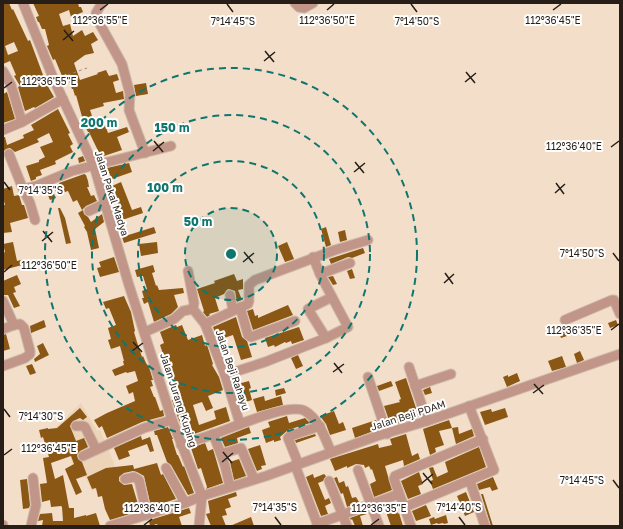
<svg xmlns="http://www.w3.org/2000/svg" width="623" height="529" font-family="'Golos Text',sans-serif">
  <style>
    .built { fill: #edd4b9 }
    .building { fill: #8a5715; fill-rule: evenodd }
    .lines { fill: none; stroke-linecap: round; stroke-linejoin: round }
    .minor-casing { stroke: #cebbaa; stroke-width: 11 }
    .path { stroke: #9a8b7c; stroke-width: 1; stroke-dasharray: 3 3; stroke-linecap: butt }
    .minor { stroke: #c19587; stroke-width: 9 }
    .ticks { fill: none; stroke: #261e17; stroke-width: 1.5 }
    .ring { fill: none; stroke: #0f766e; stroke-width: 2; stroke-dasharray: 7 5 }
    .labels { text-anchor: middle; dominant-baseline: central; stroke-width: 4; stroke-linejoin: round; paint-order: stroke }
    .street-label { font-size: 10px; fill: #261e17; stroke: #fff }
    .ticks-label { font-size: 10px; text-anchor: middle; fill: #261e17; stroke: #fff; stroke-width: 4; stroke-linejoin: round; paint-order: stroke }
    .centre { fill: #0f766e; stroke: #fff; stroke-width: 2 }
    .ring-label { font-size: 12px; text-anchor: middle; font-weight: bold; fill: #0f766e; stroke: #fff; stroke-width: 4; stroke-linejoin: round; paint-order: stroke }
  </style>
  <rect width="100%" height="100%" fill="#f3deca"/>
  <polygon class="built" points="81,403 97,431 100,430 121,480 92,491 85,477 77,479 71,459 71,456 62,433 56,427"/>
  <g class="building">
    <path d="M 3,3 L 9,3 L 12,10 L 13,9 L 28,41 L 30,40 L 46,83 L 54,97 L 35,108 L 34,107 L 25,111 L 18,87 L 20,86 L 14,76 L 16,75 L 10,61 L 3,64 ZM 14,42 L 18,51 L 8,55 L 5,46 Z"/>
    <polygon points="33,3 78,3 79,7 81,7 83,12 71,17 69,10 59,14 63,26 70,24 73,36 82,30 85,36 93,32 98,40 91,44 94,53 85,55 74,63 80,80 98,74 97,73 106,70 109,76 117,74 119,80 113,82 116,93 123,91 124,99 103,103 104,106 90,110 94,122 97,120 98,124 104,122 108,133 127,127 129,132 117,137 122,150 101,157 89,132 88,132 84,124 76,95 75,96 73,89 72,89 66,74 62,76 55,59 53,60 47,46 49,45 45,29 42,29 39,22 38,22 36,17 39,16"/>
    <polygon points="146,83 148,94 136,96 134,85"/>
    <polygon points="7,92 15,119 3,123 3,94"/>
    <polygon points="58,109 70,133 68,134 73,144 70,146 73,152 55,161 56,164 40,170 42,175 36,177 36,179 31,181 26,166 39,162 39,160 45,157 40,147 53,142 49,133 37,139 39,142 15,152 10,148 6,149 4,151 3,156 3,137 5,137 7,145 24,138 23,135 34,130 31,125"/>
    <polygon points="83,156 85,161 79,163 78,158"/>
    <polygon points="129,163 132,172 112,179 107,168"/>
    <polygon points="84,174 86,175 88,181 89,187 87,187 91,196 94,195 97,201 86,206 82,210 77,200 73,202 68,191 62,193 59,183"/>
    <polygon points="121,182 132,210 141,207 143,213 119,221 117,215 122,213 112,186"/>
    <polygon points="12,186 14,196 19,195 22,205 24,205 28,218 10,223 12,232 3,233 3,205 5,205 3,197 3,189"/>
    <polygon points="51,188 56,198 50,200 46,191"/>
    <polygon points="58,208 60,208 65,218 71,243 66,244"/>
    <polygon points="83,210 84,214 88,217 91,222 102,214 104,222 95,229 99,248 91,250 87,232 84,227 85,226 78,213"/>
    <polygon points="154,227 156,233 124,243 122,237"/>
    <polygon points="326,227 331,245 326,247 321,229"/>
    <polygon points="345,230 347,240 340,242 338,232"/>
    <polygon points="13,242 17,261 25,259 26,264 3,270 3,253 5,252 3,244"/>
    <polygon points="157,242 158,253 141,256 139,244"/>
    <polygon points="287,242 294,259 285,262 278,246"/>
    <polygon points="363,248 365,253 352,258 348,257 331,264 329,259"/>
    <polygon points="114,257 119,272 100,277 97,268 101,267 99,262"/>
    <polygon points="153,265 155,272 152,273 156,286 157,285 159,290 183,288 184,293 174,295 178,307 171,314 154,322 148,302 144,304 142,298 144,298 142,291 147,289 143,276 137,277 135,270"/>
    <polygon points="352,269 355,278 350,279 347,271"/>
    <polygon points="234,274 237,281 243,279 243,289 238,290 242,300 237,302 235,291 228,289 226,291 224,294 215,298 219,311 209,314 210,315 207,317 203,312 204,311 197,289 215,283 214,281"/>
    <polygon points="17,275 21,284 14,287 16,292 13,293 20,306 14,308 8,295 4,295 3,292 3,281"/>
    <polygon points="333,276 337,284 333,285 328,277"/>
    <polygon points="124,296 131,312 135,331 134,332 137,342 142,357 143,356 146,363 149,367 153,380 151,380 153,386 150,387 154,397 155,397 160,411 163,410 164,416 142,422 107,438 102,426 99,428 94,420 107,413 135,401 133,392 129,394 126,386 138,381 135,371 127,373 126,372 115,376 112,370 124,365 123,361 124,361 120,346 111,349 108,340 111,339 108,328 116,325 109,308 106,309 103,302"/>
    <polygon points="288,305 293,315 253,330 247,311 253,309 255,316 258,315 258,318"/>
    <polygon points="236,317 242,337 247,341 252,357 241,360 233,335 218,340 213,327"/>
    <polygon points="44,320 46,327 31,333 30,326"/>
    <polygon points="616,320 618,325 610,328 608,323"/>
    <polygon points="176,325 177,327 182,325 188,340 202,335 205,346 207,345 209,351 213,364 212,365 219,377 223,390 208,396 213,408 206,411 202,402 193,405 199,425 216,419 214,411 226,407 230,421 186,437 178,418 172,400 179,398 177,392 178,392 170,365 167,366 160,345 164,343 160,332"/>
    <polygon points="299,327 304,340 292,344 291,341 286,343 285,342 275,347 274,345 268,347 265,338"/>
    <polygon points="564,327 567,336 561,338 558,329"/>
    <polygon points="6,334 10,349 3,351 3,335"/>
    <polygon points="43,343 49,355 35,362 34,359 40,354 37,346"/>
    <polygon points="580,351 584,360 577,363 574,354"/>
    <polygon points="298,355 303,366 296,369 291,358"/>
    <polygon points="562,356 566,367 552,371 548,361"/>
    <polygon points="32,364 36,373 30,375 26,366"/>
    <polygon points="517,373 520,381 507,387 503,377 508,375 508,377"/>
    <polygon points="406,378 419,417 418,417 416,409 404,413 407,421 391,426 384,406 400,402 399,400 401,399 395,382"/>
    <polygon points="249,381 251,388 249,389 252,400 240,404 234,385"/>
    <polygon points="391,381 393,386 379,391 377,386"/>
    <polygon points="430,387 432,393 425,395 423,390"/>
    <polygon points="284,388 286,393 276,396 275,390"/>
    <polygon points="264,396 265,401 281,396 283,405 257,412 253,399"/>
    <polygon points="444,399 447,408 443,409 440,401"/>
    <polygon points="80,408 87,417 83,420 80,418 73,421 70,426 76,441 84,438 88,447 80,451 77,455 78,459 82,462 87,475 76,479 82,492 76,495 65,469 74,464 71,456 51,463 55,479 63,475 69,508 74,508 74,518 86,515 86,516 96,513 100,526 42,526 43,520 38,521 40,514 52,513 53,521 63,521 62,507 61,506 51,507 50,500 42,502 40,484 47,483 43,458 49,457 43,437 41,438 39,430 48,428 48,429 57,428"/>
    <polygon points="505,408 508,417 485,425 480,412 491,409 492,412"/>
    <polygon points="334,411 339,424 343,422 346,430 330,435 326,424 320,416"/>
    <polygon points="287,416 289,423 305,418 310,423 288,430 280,437 281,440 274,442 274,440 266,443 262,430 270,427 268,422"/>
    <polygon points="376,420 379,429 355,438 352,428"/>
    <polygon points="449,420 452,428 439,431 444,445 435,448 436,452 430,455 423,429"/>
    <polygon points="168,427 173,439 172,439 177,455 178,455 183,467 184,466 194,493 188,495 171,465 167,462 157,435 155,435 154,431"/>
    <polygon points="249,427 251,433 237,438 238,443 225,447 221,438"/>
    <polygon points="458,427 459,434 472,429 474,436 456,444 452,428"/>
    <polygon points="315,434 316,436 296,443 295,440"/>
    <polygon points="406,434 412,456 418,453 420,459 404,466 403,460 385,466 392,490 374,497 370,484 376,481 372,469 371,470 369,466 365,468 364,465 356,464 347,468 347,466 335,471 330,459 378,444 379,448 392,445 390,439"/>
    <polygon points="141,436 142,440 150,437 154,451 150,452 147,444 128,451 130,456 119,460 114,448"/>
    <polygon points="205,443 208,451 213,449 223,483 206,489 207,487 201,468 198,469 191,448"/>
    <polygon points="260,445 266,465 261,466 262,469 257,471 248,449"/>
    <polygon points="479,447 486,467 433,489 430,481 433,480 429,468 433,467 437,477 448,472 445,462"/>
    <polygon points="239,459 246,476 234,480 230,462"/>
    <polygon points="157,463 161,475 163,474 176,499 151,507 144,476 137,472 133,471 124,473 119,477 119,481 124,485 132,484 140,511 110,520 105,509 102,496 98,497 96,488 92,489 87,477 106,468 133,465 134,469"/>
    <polygon points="419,472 423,484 418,486 421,494 408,499 401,481"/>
    <polygon points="313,474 314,478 324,474 326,476 323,481 318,483 325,500 329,498 331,503 325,506 328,514 321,516 306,477"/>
    <polygon points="337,477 339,483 344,481 346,487 348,486 352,498 356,497 359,502 347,507 343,493 341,494 334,478"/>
    <polygon points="493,477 498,489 492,491 490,487 479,490 477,484"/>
    <polygon points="27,479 30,505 29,508 23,509 20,480"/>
    <polygon points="236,492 237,496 228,499 231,507 225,509 227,515 222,516 226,526 211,526 206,514 210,513 208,501"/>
    <polygon points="466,492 474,512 465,516 457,496"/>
    <polygon points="481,494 483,494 493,526 491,526"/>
    <polygon points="394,502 398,514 399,513 403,526 391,526 384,506"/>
    <polygon points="426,505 431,516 416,521 412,511"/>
    <polygon points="189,508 191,513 179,517 182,526 158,526 157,524 150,526 149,521 150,520"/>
    <polygon points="367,512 367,514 360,516 363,526 355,526 352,519 351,520 350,518"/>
    <polygon points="446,515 448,523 444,524 443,523 438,524 437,523 431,525 429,519 434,517 435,519"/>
    <polygon points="251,517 254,526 230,526"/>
  </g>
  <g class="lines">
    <defs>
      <g id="minor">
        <polyline points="23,3 54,80 94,166 128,282 172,420 202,496 199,526"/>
        <polyline points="102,3 96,13 96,17 122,64 130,94 129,110 145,153"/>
        <polyline points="295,3 299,7 304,8 313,3"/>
        <polyline points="3,71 11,85 22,122"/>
        <polyline points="3,130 22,122 63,99"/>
        <polyline points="9,154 23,189 36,186 72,171 171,146"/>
        <polyline points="23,189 30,203 35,220"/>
        <polyline points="89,211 104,204"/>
        <polyline points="313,257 320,274 350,263"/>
        <polyline points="188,271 194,303 193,309"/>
        <polyline points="230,295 233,310"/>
        <polyline points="3,301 14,325 20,324 24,328 30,351 30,354 25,358 3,366"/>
        <polyline points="240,307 248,335 251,337 295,321"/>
        <polyline points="565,320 612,300 614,300 620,314"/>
        <polyline points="205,324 248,304 249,301 249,285 255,280 335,250 368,240"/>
        <polyline points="3,329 14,325"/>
        <polyline points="145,332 174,319 183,311 193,309 205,324 225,375 240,424"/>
        <polyline points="326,338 348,327 332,297"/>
        <polyline points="409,367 427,421"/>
        <polyline points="225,375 265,362 326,338 308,309 332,297 320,274"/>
        <polyline points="368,377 387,434"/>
        <polyline points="415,386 451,374"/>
        <polyline points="76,426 83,426 85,427 96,449"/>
        <polyline points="213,434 221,454"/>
        <path d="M 181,445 C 192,441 203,438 214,434 C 232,428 289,402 305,411 C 319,419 325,438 331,452"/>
        <polyline points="83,456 144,428 172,420"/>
        <polyline points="298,463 288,438 290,436 320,426"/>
        <polyline points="295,465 318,526"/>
        <polyline points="166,468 185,503"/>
        <polyline points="358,470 379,526"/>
        <polyline points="125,479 134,477 139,480 147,515"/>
        <polyline points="329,481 347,526"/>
        <polyline points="470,481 485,526"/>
        <polyline points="230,487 225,466 221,454 241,448 254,479"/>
        <polyline points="405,507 494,470 469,406"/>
        <polyline points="317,524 399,494"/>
        <polyline points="3,525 3,526"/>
        <polyline points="31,526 36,505 33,478"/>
        <polyline points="110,526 185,503 202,496 266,476 377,436 427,421 620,354"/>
        <polyline points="411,526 394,479 395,476 483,439"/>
      </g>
    </defs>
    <use href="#minor" class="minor-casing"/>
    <polyline class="path" points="62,77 87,68"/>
    <use href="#minor" class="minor"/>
  </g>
  <path class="ticks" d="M 227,4 L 233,12M 411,4 L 417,12M 100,10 L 108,4M 327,10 L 334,4M 553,10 L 561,4M 64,30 L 73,41M 63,40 L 74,31M 265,51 L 274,62M 264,61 L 275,52M 466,72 L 475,83M 465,82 L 476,73M 4,88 L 12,82M 154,141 L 163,152M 611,147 L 619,141M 153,151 L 164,142M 355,162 L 364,173M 354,172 L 365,163M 4,182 L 10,190M 556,183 L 564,194M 555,193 L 565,184M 43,231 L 52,242M 42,241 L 53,232M 244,252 L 253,263M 613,253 L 619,261M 243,262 L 254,253M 4,272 L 12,265M 445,273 L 453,284M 444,283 L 454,274M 611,330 L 619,324M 133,342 L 142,352M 132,351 L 143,343M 334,363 L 342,373M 333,372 L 344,364M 534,384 L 543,394M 533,393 L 544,385M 4,409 L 10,417M 223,452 L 232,463M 4,455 L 12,449M 222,462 L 233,453M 423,473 L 432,484M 613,480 L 619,488M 422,483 L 433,474M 275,517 L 281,525M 459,517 L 465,525M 144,525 L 152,519M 371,525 L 379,519"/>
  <circle cx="231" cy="254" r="46" fill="#0f766e" fill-opacity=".12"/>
  <g class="ring">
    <circle cx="231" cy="254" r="46"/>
    <circle cx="231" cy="254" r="93"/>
    <circle cx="231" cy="254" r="139"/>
    <circle cx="231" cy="254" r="186"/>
  </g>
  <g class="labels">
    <g class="street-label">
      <text transform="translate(112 193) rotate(72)">Jalan Pakal Madya</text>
      <text transform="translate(233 370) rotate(71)">Jalan Beji Rahayu</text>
      <text transform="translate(179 400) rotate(72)">Jalan Jurang Kuping</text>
      <text transform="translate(408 415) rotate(-18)">Jalan Beji PDAM</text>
    </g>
  </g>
  <g class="ticks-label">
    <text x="100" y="24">112°36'55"E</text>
    <text x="327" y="24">112°36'50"E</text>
    <text x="553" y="24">112°36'45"E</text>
    <text x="417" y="25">7°14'50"S</text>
    <text x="233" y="25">7°14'45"S</text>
    <text x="49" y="85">112°36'55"E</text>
    <text x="574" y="150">112°36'40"E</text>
    <text x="41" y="194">7°14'35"S</text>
    <text x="582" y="257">7°14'50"S</text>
    <text x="49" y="269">112°36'50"E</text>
    <text x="574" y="334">112°36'35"E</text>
    <text x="41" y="420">7°14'30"S</text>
    <text x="49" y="452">112°36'45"E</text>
    <text x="582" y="484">7°14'45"S</text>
    <text x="275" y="511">7°14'35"S</text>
    <text x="459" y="511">7°14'40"S</text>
    <text x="152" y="512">112°36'40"E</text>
    <text x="379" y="512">112°36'35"E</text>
  </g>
  <circle cx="231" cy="254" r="6" class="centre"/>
  <g class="ring-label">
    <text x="99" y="127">200 m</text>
    <text x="172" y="132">150 m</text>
    <text x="165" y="192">100 m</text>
    <text x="198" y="226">50 m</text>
  </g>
  <rect width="623" height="529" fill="none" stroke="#261e17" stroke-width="8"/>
</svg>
